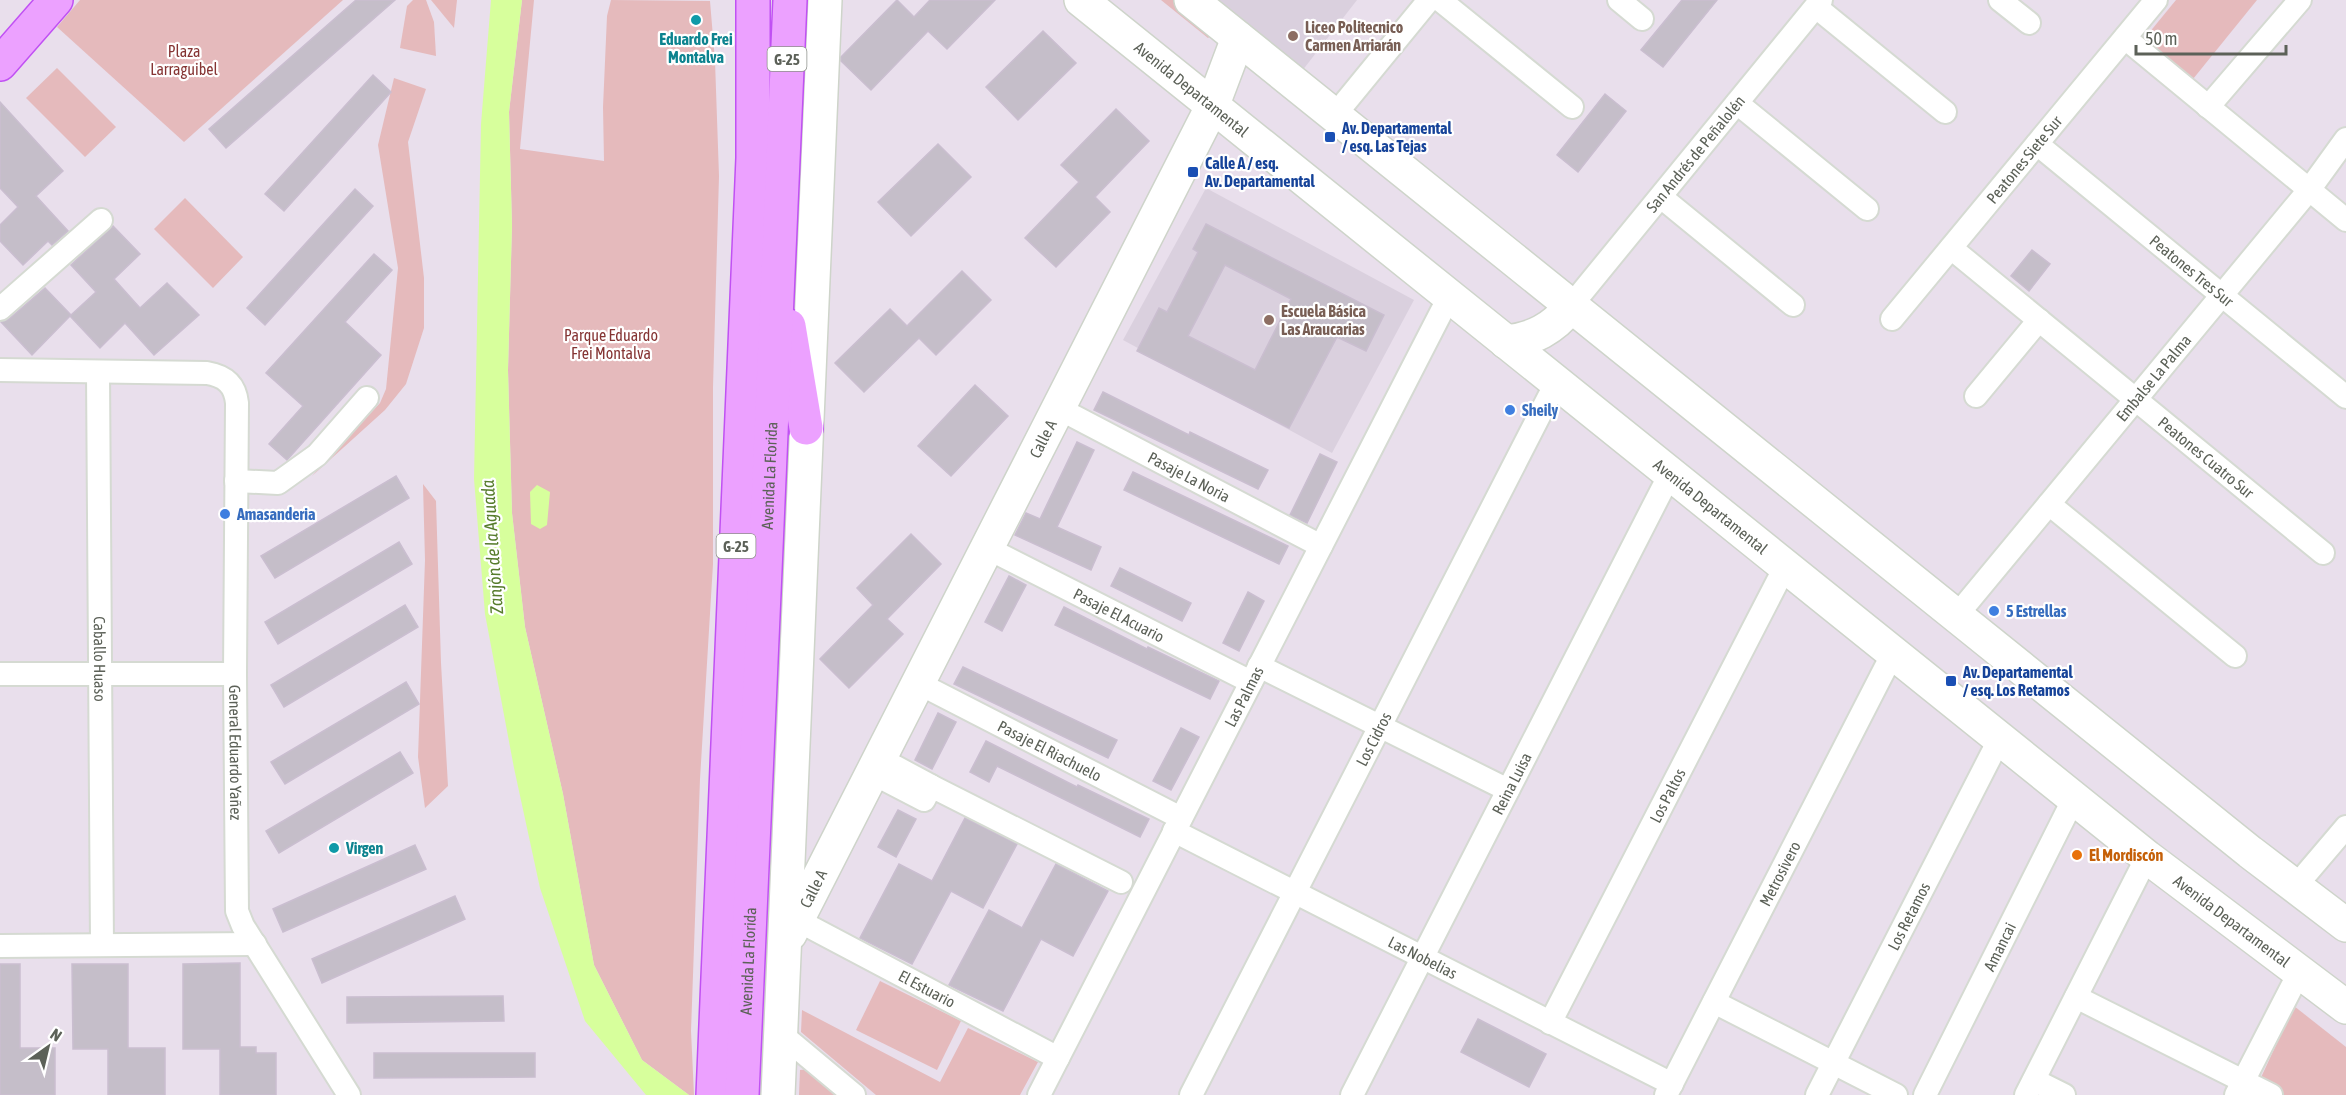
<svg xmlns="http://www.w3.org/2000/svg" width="2346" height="1095" font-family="'Asap Condensed',sans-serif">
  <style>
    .education { fill: #dad0de }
    .green { fill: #e5babc }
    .water { fill: #d7ff9c }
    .building { fill: #c5bec9; stroke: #cabed0; stroke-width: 1.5; fill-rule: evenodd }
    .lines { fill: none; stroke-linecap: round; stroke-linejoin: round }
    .street-casing { stroke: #d5dad2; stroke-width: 26 }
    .secondary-casing { stroke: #ced4ca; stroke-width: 36 }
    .primary-casing { stroke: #c051f3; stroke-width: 36 }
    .street { stroke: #fff; stroke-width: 22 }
    .secondary { stroke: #fff; stroke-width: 33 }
    .primary { stroke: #eca1ff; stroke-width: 33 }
    .culture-dot { fill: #0f9aa8; stroke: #fff; stroke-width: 2 }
    .education-dot { fill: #8d6e63; stroke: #fff; stroke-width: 2 }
    .transit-dot { fill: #1a4fb4; stroke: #fff; stroke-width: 2 }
    .shop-dot { fill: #3f7fe0; stroke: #fff; stroke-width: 2 }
    .food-dot { fill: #e8710a; stroke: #fff; stroke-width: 2 }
    .labels { text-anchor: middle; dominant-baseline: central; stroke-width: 4.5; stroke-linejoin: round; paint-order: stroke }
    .shield { fill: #fff; stroke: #8d908a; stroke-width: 1.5 }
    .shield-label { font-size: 15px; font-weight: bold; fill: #5c6158 }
    .education-label { font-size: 16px; font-weight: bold; fill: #785e54; stroke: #fff; text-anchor: start }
    .culture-label { font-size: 16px; font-weight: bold; fill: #0d838f; stroke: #fff }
    .park-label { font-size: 16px; fill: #853433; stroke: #fff }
    .street-label { font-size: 16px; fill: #5c6158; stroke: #fff }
    .transit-label { font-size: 16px; font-weight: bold; fill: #164399; stroke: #fff; text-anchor: start }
    .shop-label { font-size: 16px; font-weight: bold; fill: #366cbe; stroke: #fff; text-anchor: start }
    .food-label { font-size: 16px; font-weight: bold; fill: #c56008; stroke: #fff; text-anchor: start }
    .water-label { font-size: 18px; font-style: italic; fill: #567c2b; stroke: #fff }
  </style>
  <rect width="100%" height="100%" fill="#e9dfec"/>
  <g class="education">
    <polygon points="1211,0 1357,0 1302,71"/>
    <polygon points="1206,188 1414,300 1332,453 1123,340"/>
  </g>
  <g class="green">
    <polygon points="80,0 343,0 184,142 57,27"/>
    <polygon points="413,0 426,0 434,22 436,56 400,48 407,6"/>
    <polygon points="431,0 457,0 454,28"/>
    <polygon points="522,0 534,0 520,149 604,161 603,107 607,16 611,0 710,1 715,61 719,176 713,387 713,564 700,779 691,1031 694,1095 689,1095 642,1060 594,965 563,794 525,627 512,513 508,370 512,226 509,112"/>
    <polygon points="1161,0 1174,0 1214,33 1208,38"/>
    <polygon points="2176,0 2257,0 2193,79 2144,39"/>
    <polygon points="57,68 116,127 85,157 26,98"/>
    <polygon points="394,78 426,89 408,142 424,278 424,328 406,384 385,410 312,476 380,403 386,389 398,268 378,145"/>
    <polygon points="185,198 243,257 213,288 154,229"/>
    <polygon points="423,484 436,501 441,663 448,786 425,808 418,757 425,560"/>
    <polygon points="880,981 961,1021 937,1070 856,1030"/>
    <polygon points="2294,1006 2346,1047 2346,1095 2280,1095 2258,1084"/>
    <polygon points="802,1010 940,1082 968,1028 1038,1062 1020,1095 876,1095 801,1032"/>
    <polygon points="810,1069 840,1095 799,1095 800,1070"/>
  </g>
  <g class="water">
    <polygon points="491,0 522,0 509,112 512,226 508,370 512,513 525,627 563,794 594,965 642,1060 689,1095 646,1095 585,1021 540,888 514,768 485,614 474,479 481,124"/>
    <polygon points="537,485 550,492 547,525 540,529 531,524 530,492"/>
  </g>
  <g class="building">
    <polygon points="356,0 395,0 226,148 209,129"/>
    <polygon points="897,0 914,17 930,0 995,0 947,49 928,31 871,90 841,61 841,57"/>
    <polygon points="1682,0 1717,0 1663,67 1641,50"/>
    <polygon points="1043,31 1076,63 1018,120 986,87"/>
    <polygon points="373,75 391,92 284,211 265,194"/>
    <polygon points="1605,94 1626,111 1578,172 1557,155"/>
    <polygon points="0,102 63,171 36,196 68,231 52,245 48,241 23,265 0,241 0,225 18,207 0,188"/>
    <polygon points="1116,109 1149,141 1095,197 1110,212 1056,267 1025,238 1079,182 1061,165"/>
    <polygon points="938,144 971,177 911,236 878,202"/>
    <polygon points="355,189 373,206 265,325 247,308"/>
    <path d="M 1206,224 L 1384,315 L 1366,351 L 1337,337 L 1289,428 L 1137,351 L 1159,308 L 1167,312 L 1198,252 L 1193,249 ZM 1225,265 L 1291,299 L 1255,370 L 1188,336 Z"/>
    <polygon points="113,226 140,254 114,279 140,308 167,283 199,315 154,355 125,323 100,348 70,316 32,355 1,322 9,319 45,288 71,315 96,292 71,265"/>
    <polygon points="2032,250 2050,264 2029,291 2011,276"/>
    <polygon points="374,254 392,270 345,322 381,355 287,460 269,444 303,406 266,373"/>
    <polygon points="962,271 991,300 936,355 919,338 864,392 835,363 890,309 907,326"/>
    <polygon points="975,385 1008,416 951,476 918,446"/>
    <polygon points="1103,392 1189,435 1190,432 1268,470 1258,489 1094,410"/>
    <polygon points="1077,442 1094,450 1057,527 1101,547 1091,570 1015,535 1026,513 1040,519"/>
    <polygon points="1320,454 1337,462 1307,523 1290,515"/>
    <polygon points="1133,472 1288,546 1279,564 1124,490"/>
    <polygon points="396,476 409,498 275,578 261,556"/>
    <polygon points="911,534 941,564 887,619 903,634 849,688 820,659 873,605 857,588"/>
    <polygon points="399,542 412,564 278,644 265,622"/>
    <polygon points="1120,568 1191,603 1182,621 1111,586"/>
    <polygon points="1009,576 1026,585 1002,631 985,622"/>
    <polygon points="1248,592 1264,601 1239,651 1223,643"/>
    <polygon points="405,605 418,627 284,707 271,685"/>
    <polygon points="1064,607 1147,649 1148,647 1219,681 1210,699 1055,625"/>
    <polygon points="963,667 1117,740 1108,758 954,684"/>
    <polygon points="406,682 419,704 285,784 271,762"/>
    <polygon points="938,713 956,722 932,769 915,760"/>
    <polygon points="1181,728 1199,737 1171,790 1153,781"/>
    <polygon points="986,741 1077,787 1078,785 1149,819 1140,837 997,766 989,782 970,772"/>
    <polygon points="400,752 413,773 279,853 266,831"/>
    <polygon points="898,810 916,819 896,857 878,847"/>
    <polygon points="965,818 1017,844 983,908 951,891 912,964 860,938 899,864 932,881"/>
    <polygon points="415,845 426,869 283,932 273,909"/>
    <polygon points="1056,864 1108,891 1073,956 1041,939 1003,1011 949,985 989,910 1022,928"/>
    <polygon points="455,896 465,919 322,983 312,959"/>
    <polygon points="240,963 240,1047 256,1047 256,1053 276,1053 276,1095 220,1095 220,1049 183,1049 183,964"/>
    <polygon points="0,964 20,964 20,1048 55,1048 55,1095 0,1095"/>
    <polygon points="72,964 128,964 128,1048 165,1048 165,1095 108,1095 108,1049 73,1049"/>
    <polygon points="503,996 504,1021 347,1023 347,997"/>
    <polygon points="1478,1019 1546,1054 1529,1087 1461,1052"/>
    <polygon points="374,1053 535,1053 535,1077 374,1078"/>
  </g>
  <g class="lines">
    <defs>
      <g id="street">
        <polyline points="1440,0 1572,107"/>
        <polyline points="1619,0 1642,19"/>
        <polyline points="2000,0 2029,23"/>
        <polyline points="1816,7 1945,112"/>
        <polyline points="2125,38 2346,220"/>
        <polyline points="1737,103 1867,209"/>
        <polyline points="2208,107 2300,0"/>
        <polyline points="1334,116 1429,0"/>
        <path id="s1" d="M 2037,144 L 2346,397"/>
        <polyline points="1661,197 1793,305"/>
        <path id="s2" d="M 1951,248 L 2323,553"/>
        <path id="s3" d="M 1570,307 L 1821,0"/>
        <polyline points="0,309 101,220"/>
        <path id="s4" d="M 1892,319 L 2156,0"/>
        <path id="s5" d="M 0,370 L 207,373 C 225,376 235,384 237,403 L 235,674 L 237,911 L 243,926 L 349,1095"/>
        <path id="s6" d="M 98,373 L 102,945"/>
        <polyline points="1976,396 2039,320"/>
        <path id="s7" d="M 1058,408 L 1321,546"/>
        <polyline points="236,481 278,483 317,455 367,398"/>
        <polyline points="2049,504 2235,656"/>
        <path id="s8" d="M 987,548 L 1251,682"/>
        <path id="s9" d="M 1957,615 L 2309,190 L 2346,139"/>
        <polyline points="1259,666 1508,790"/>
        <polyline points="0,674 235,674"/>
        <path id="s10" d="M 918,683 L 1181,818"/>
        <polyline points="879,758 931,786"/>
        <polyline points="872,773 924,800 931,786 1121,882"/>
        <path id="s11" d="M 1174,831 L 1672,1084"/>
        <polyline points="2295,887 2346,827"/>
        <path id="s12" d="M 797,920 L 1058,1058"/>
        <polyline points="0,946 255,944"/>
        <polyline points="2076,997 2271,1095"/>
        <polyline points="1714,1002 1896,1095"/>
        <path id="s13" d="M 1550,1023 L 1785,567"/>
        <polyline points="781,1034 854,1095"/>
        <polyline points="2034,1080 2064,1095"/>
        <path id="s14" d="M 1039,1095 L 1449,297"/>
        <path id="s15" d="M 1191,1095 L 1556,383"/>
        <path id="s16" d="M 1352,1095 L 1670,474"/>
        <path id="s17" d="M 1666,1095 L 1893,653"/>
        <path id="s18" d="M 1817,1095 L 2000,738"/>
        <path id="s19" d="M 1925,1095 L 2074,798"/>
        <polyline points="2026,1095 2147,857"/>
        <polyline points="2236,1095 2299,973"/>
      </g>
      <g id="secondary">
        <path id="s20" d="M 1081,0 L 2147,857 L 2346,1007"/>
        <polyline points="1191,0 2250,852 2346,925"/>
        <path d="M 1506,342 C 1533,339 1553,329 1570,307"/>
        <path id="s21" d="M 790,934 L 1212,107 L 1238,38"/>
        <polyline points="778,1095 825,0"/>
      </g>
      <g id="primary">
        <polyline points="0,64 56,0"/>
        <polyline points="789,326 806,428"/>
        <polyline points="713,1095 753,158 753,0"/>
        <path id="s22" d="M 742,1095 L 790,0"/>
      </g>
    </defs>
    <use href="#street" class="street-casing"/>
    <use href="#secondary" class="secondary-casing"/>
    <use href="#primary" class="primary-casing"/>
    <use href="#street" class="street"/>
    <use href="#secondary" class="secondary"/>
    <use href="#primary" class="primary"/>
  </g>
  <g class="culture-dot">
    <circle cx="696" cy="20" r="6"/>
    <circle cx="334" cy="848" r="6"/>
  </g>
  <g class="education-dot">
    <circle cx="1293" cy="36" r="6"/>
    <circle cx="1269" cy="320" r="6"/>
  </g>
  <g class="transit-dot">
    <rect x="1324" y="131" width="12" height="12" rx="3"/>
    <rect x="1187" y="166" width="12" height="12" rx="3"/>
    <rect x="1945" y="675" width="12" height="12" rx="3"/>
  </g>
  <g class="shop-dot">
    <circle cx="1510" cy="410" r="6"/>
    <circle cx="225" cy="514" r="6"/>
    <circle cx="1994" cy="611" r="6"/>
  </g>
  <circle class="food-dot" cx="2077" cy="855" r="6"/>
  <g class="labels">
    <g class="shield">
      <rect x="767.5" y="47" width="39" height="24" rx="4.5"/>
      <rect x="716.5" y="534" width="39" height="24" rx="4.5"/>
    </g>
    <g class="shield-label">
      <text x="787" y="59">G-25</text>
      <text x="736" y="546">G-25</text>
    </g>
    <g class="education-label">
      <text x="1305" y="27">Liceo Politecnico<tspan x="1305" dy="18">Carmen Arriarán</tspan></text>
      <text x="1281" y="311">Escuela Básica<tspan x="1281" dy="18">Las Araucarias</tspan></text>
    </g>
    <g class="culture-label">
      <text x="696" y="39">Eduardo Frei<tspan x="696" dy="18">Montalva</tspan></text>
      <text x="346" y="848" text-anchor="start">Virgen</text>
    </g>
    <g class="park-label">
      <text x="184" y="51">Plaza<tspan x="184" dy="18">Larraguibel</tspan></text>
      <text x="611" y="335">Parque Eduardo<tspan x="611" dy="18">Frei Montalva</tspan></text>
    </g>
    <g class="street-label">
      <text stroke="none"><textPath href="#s20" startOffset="142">Avenida Departamental</textPath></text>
      <text stroke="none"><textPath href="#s3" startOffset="198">San Andrés de Peñalolén</textPath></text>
      <text stroke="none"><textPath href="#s4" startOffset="207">Peatones Siete Sur</textPath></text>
      <text stroke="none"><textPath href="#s1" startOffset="200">Peatones Tres Sur</textPath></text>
      <text stroke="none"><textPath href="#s9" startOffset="308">Embalse La Palma</textPath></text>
      <text stroke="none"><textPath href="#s21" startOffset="556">Calle A</textPath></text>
      <text stroke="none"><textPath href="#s2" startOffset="330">Peatones Cuatro Sur</textPath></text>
      <text stroke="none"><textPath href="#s22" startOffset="620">Avenida La Florida</textPath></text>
      <text stroke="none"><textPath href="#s7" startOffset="148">Pasaje La Noria</textPath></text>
      <text stroke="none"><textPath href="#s20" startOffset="808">Avenida Departamental</textPath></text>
      <text stroke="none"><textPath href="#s8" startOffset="148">Pasaje El Acuario</textPath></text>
      <text stroke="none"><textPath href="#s6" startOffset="286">Caballo Huaso</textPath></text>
      <text stroke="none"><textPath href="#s14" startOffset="448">Las Palmas</textPath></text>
      <text stroke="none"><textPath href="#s15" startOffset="400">Los Cidros</textPath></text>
      <text stroke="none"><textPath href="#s10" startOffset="148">Pasaje El Riachuelo</textPath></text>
      <text stroke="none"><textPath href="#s5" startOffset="603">General Eduardo Yañez</textPath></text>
      <text stroke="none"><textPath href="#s16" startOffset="350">Reina Luisa</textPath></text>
      <text stroke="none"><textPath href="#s13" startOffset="256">Los Paltos</textPath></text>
      <text stroke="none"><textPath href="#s17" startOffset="249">Metrosivero</textPath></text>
      <text stroke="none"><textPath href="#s21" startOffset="51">Calle A</textPath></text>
      <text stroke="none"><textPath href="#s18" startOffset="201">Los Retamos</textPath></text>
      <text stroke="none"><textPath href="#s20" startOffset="1474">Avenida Departamental</textPath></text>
      <text stroke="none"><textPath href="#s19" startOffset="166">Amancai</textPath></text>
      <text stroke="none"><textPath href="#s11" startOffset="279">Las Nobelias</textPath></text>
      <text stroke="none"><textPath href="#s22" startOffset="134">Avenida La Florida</textPath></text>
      <text stroke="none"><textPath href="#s12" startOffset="147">El Estuario</textPath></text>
    </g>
    <g class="transit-label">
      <text x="1342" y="128">Av. Departamental<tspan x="1342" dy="18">/ esq. Las Tejas</tspan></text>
      <text x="1205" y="163">Calle A / esq.<tspan x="1205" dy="18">Av. Departamental</tspan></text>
      <text x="1963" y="672">Av. Departamental<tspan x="1963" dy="18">/ esq. Los Retamos</tspan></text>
    </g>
    <g class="shop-label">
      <text x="1522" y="410">Sheily</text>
      <text x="237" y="514">Amasanderia</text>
      <text x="2006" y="611">5 Estrellas</text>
    </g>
    <g class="food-label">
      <text x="2089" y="855">El Mordiscón</text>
    </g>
    <g class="water-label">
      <text transform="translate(492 547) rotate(-94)">Zanjón de la Aguada</text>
    </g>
  </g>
  <g transform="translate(48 1047) rotate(34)" stroke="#ffffff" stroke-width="4.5" paint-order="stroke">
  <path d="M0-4.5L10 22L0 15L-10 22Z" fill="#5c6158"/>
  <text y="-9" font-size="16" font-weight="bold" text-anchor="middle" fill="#5c6158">N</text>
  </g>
  <path d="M2136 45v9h150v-9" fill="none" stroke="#5c6158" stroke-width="3"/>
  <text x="2145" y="45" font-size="18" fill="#5c6158" stroke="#ffffff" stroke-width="4.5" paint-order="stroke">50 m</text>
</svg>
